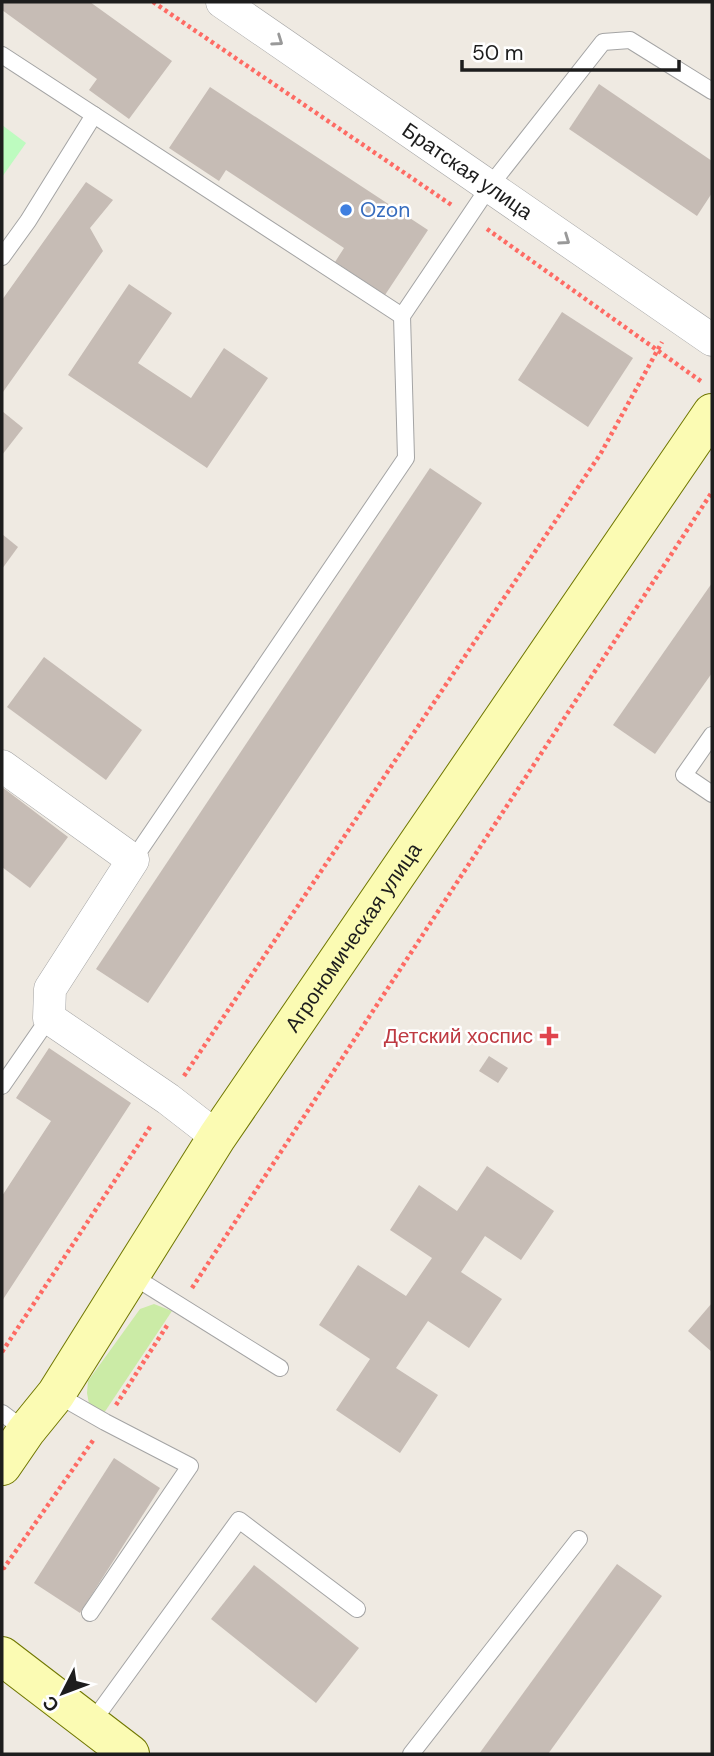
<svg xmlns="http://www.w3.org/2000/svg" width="714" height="1756" font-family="'DM Sans',sans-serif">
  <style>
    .grass { fill: #cbeba6 }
    .park { fill: #bdfbbf }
    .building { fill: #c6bcb5 }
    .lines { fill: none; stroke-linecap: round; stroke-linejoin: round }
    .lane-casing { stroke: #a4a4a4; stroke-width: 18 }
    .street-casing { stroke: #a4a4a4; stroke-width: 33 }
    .secondary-casing { stroke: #707701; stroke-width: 40 }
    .path { stroke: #fe6b64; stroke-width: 4.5; stroke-dasharray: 3.5 3.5; stroke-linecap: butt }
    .lane { stroke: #fff; stroke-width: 16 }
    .street { stroke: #fff; stroke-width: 32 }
    .secondary { stroke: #fbfbb3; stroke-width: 38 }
    .oneway { stroke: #999 }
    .shop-dot { fill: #3f7fe0; stroke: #fff; stroke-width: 2.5 }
    .health-dot { fill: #e0444e; stroke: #fff; stroke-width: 2.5 }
    .labels { text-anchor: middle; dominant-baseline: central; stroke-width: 5; stroke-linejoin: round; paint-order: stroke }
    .street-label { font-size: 21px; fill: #1d1d1d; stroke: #fff }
    .shop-label { font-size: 21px; fill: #366cbe; stroke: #fff; text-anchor: start }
    .health-label { font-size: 21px; fill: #be3a42; stroke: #fff; text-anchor: end }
  </style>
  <rect width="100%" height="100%" fill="#efeae2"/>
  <polygon class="grass" points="154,1304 172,1311 104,1413 89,1404 87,1393 88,1381 140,1309"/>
  <polygon class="park" points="2,125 26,143 2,177"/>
  <g class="building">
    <polygon points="2,2 90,2 172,61 129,119 89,90 97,79 2,10"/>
    <polygon points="599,84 712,161 712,193 697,216 569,129"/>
    <polygon points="210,87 428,230 385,295 335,262 344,248 226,170 219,181 169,148"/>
    <polygon points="86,182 113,200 90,228 103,251 3,392 2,300"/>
    <polygon points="129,284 172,313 138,363 191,398 224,348 268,378 207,468 68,375"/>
    <polygon points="562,312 633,358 588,427 518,380"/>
    <polygon points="2,411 23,428 2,455"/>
    <polygon points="430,468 482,503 148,1003 96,969"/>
    <polygon points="2,534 18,547 2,569"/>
    <polygon points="712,583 712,673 655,754 613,725"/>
    <polygon points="44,657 142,730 106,780 7,707"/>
    <polygon points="2,787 68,837 30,888 2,867"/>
    <polygon points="49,1048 131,1103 2,1301 2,1196 51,1121 16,1098"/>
    <polygon points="489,1056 508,1068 498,1083 479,1071"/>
    <polygon points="487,1166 554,1211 521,1260 485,1236 461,1272 502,1299 469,1348 428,1321 396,1368 438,1395 400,1453 336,1410 370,1359 319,1325 358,1265 406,1296 432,1258 390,1230 419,1185 457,1211"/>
    <polygon points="712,1303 712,1352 688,1331"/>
    <polygon points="114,1458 160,1488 80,1613 34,1583"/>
    <polygon points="617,1564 662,1596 548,1754 479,1754"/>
    <polygon points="254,1565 359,1648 316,1703 211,1619"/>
  </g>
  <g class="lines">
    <defs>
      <g id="lane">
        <polyline points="2,55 402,316"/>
        <polyline points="2,257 28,221 94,115"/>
        <polyline points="712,735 684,775 712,794"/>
        <polyline points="133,860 406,458 402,316 489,187 603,42 630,40 712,91"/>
        <polyline points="2,1086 49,1018"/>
        <polyline points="131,1275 280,1368"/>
        <polyline points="56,1394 105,1422 190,1466 90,1613"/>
        <polyline points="2,1413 26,1431"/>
        <polyline points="90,1725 239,1520 357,1609"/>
        <polyline points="411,1754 579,1539"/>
      </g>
      <g id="street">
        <path id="s1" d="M 222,2 L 712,340"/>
        <polyline points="2,766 133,860 50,989 49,1018 168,1099 217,1137"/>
      </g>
      <g id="secondary">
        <path id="s2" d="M 2,1466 L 26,1431 L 56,1394 L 217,1137 L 712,413"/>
        <polyline points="2,1656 130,1754"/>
      </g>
    </defs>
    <use href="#lane" class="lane-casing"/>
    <use href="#street" class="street-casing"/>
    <use href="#secondary" class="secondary-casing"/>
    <g class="path">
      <polyline points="153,2 453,206"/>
      <polyline points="487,229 702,382"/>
      <polyline points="184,1076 601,453 662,342"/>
      <polyline points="192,1288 712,492"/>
      <polyline points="2,1352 152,1124"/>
      <polyline points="116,1405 168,1324"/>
      <polyline points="2,1568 4,1568 94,1439"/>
    </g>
    <use href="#lane" class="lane"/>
    <use href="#street" class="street"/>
    <use href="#secondary" class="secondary"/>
  </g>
  <defs><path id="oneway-chevron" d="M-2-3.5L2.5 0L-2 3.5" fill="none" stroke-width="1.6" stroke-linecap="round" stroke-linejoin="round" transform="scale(1.75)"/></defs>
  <g class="oneway">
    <use href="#oneway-chevron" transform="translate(278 41) rotate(35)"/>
    <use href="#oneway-chevron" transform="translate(565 240) rotate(35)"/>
  </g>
  <circle class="shop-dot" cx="346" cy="210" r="7"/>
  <path class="health-dot" d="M545.5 1025.5h7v7h7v7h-7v7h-7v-7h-7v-7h7z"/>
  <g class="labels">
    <g class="street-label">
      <text stroke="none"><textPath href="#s1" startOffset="298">Братская улица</textPath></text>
      <text stroke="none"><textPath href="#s2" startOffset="635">Агрономическая улица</textPath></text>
    </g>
    <g class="shop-label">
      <text x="360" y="210">Ozon</text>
    </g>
    <g class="health-label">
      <text x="533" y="1036">Детский хоспис</text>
    </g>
  </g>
  <rect width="714" height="1756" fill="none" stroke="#1d1d1d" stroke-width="7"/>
  <g transform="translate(63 1693) rotate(228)" stroke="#ffffff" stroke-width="5" paint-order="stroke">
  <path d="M0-5L12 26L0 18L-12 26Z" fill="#1d1d1d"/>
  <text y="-10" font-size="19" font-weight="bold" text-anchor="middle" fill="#1d1d1d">С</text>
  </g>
  <path d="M462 60v10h217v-10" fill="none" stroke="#1d1d1d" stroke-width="3.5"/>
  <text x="472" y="60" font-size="21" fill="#1d1d1d" stroke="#ffffff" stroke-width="5" paint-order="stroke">50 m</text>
</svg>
